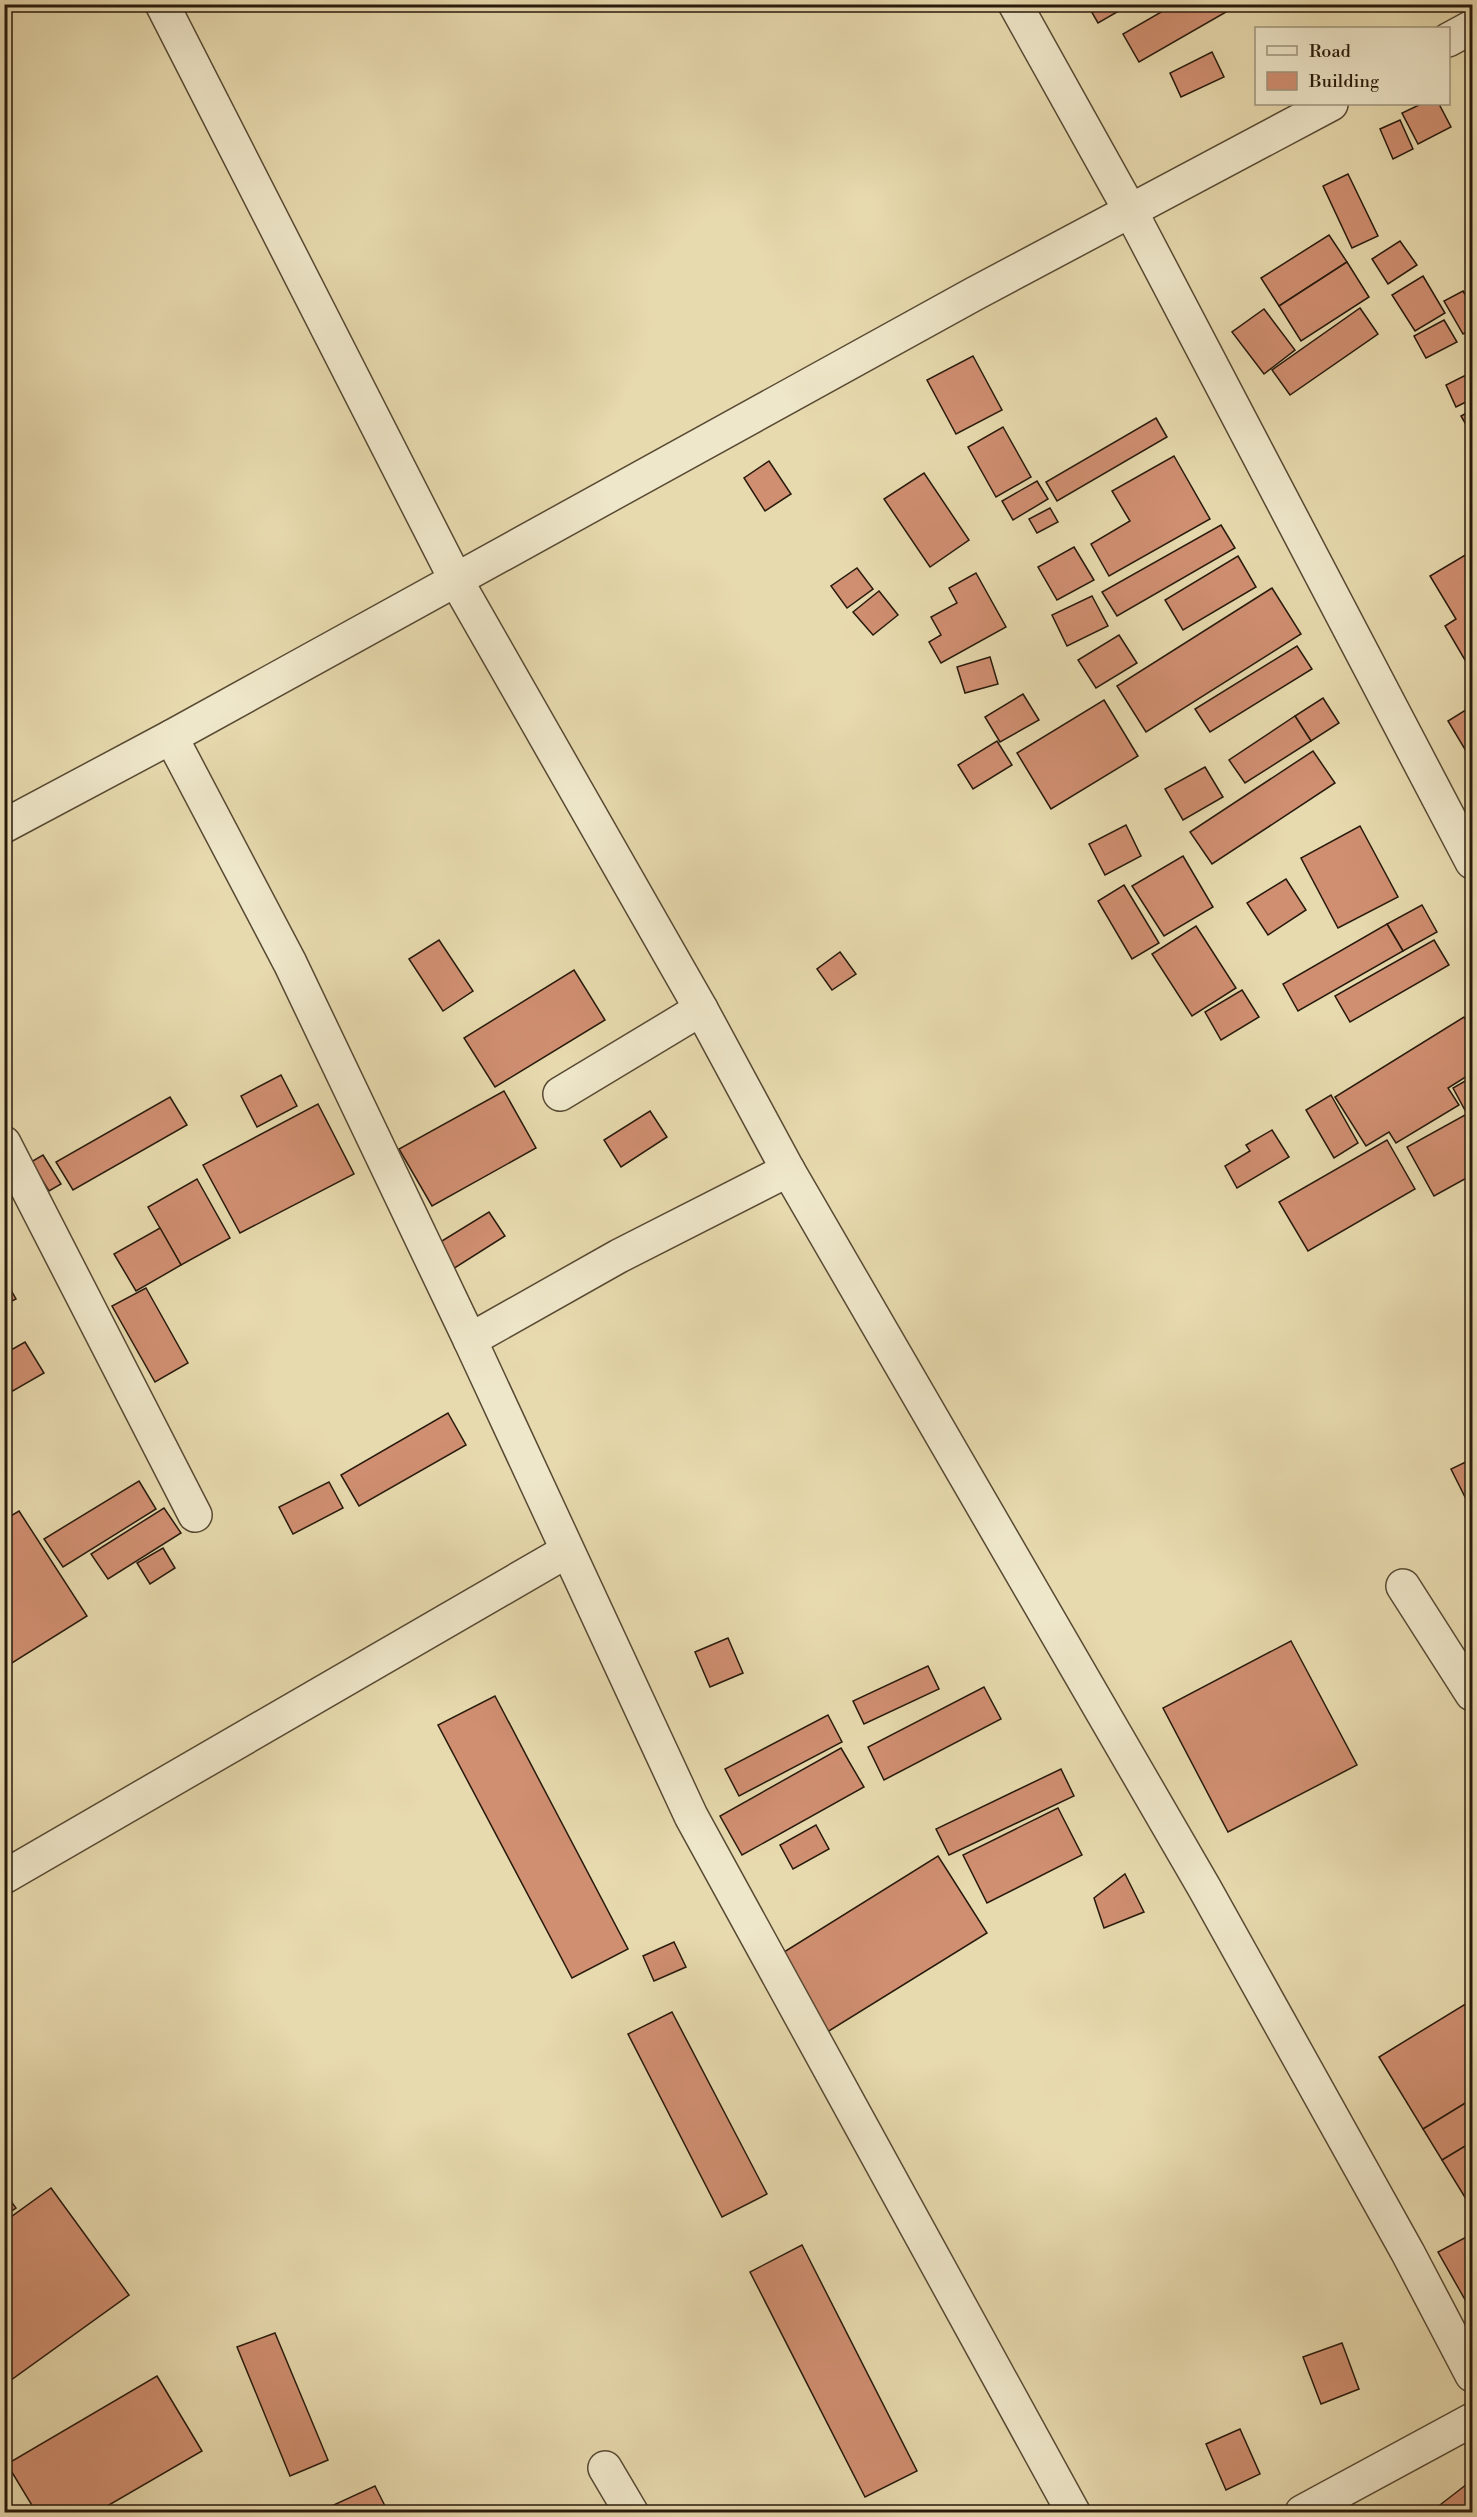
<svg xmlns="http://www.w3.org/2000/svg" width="1477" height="2517" font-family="'Libre Bodoni',serif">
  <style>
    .building { fill: #d08f71; stroke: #281a0c; stroke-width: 1.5 }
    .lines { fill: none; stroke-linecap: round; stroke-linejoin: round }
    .minor-casing { stroke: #584a34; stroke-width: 36 }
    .minor { stroke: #efe7ca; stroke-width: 33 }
  </style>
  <rect width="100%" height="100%" fill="#e7daae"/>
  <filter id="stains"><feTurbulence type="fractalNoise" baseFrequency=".00333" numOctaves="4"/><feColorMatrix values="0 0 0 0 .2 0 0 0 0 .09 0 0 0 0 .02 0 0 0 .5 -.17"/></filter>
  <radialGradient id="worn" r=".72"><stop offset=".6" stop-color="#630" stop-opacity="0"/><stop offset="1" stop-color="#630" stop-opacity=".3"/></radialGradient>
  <g class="building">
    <polygon points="1087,4 1131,4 1098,23"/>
    <polygon points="1175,4 1240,4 1139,62 1123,34"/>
    <polygon points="1212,52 1224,77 1181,97 1170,73"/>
    <polygon points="1421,104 1439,104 1451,127 1418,144 1402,113"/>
    <polygon points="1400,120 1413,149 1393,159 1380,129"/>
    <polygon points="1348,174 1378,236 1352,248 1323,186"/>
    <polygon points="1329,235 1347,262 1279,306 1261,278"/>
    <polygon points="1400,241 1417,265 1388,284 1372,259"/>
    <polygon points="1347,262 1369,297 1301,341 1279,306"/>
    <polygon points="1423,276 1445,313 1415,331 1392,295"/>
    <polygon points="1463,291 1472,306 1472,328 1463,334 1444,301"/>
    <polygon points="1360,308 1378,334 1290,395 1272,370"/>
    <polygon points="1264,309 1295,350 1264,374 1232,332"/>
    <polygon points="1444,320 1457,342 1426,358 1414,336"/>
    <polygon points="973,356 1002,410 956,434 927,380"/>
    <polygon points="1472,372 1472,399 1456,407 1446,385"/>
    <polygon points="1472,410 1472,435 1461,416"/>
    <polygon points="1156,418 1167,437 1057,501 1046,482"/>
    <polygon points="1003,427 1031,477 996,497 968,447"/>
    <polygon points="1174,456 1210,519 1109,576 1091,544 1130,521 1112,491"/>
    <polygon points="769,461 791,494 765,511 744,478"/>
    <polygon points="924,473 969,540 930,567 884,499"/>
    <polygon points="1037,481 1048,499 1013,520 1002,501"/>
    <polygon points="1050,508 1058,522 1037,533 1029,519"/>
    <polygon points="1221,525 1235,548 1117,616 1102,592"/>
    <polygon points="1074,547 1094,580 1057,600 1038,567"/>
    <polygon points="1472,551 1472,672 1445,626 1456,619 1430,576"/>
    <polygon points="1238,556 1256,587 1183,630 1165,600"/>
    <polygon points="857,568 873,589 847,608 831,586"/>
    <polygon points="976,573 1006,627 941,663 929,642 941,635 931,617 957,603 949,588"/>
    <polygon points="1272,588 1301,634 1146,732 1117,686"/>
    <polygon points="879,591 898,615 873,635 853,612"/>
    <polygon points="1092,596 1108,626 1067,646 1052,615"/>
    <polygon points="1119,635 1137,663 1096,688 1078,660"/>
    <polygon points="1297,646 1312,669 1210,732 1195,709"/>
    <polygon points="990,657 998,684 965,693 957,667"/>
    <polygon points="1023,694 1039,720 1000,742 985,717"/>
    <polygon points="1323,698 1339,723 1311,741 1295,716"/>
    <polygon points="1104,700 1138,756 1051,809 1017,753"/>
    <polygon points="1472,706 1472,761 1448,721"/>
    <polygon points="1295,716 1311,741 1245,783 1229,760"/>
    <polygon points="997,741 1012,765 973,789 958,765"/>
    <polygon points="1313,751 1335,783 1212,864 1190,832"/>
    <polygon points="1205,767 1223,797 1183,820 1165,789"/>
    <polygon points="1126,825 1141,856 1105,875 1089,844"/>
    <polygon points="1360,826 1398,897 1338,928 1301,858"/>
    <polygon points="1183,856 1213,907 1164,936 1132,886"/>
    <polygon points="1286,879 1306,910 1268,935 1247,903"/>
    <polygon points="1124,885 1159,943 1132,959 1098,901"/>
    <polygon points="1422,905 1437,932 1403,951 1387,924"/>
    <polygon points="1387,924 1403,951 1298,1011 1283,984"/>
    <polygon points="1196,926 1236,988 1192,1016 1152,954"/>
    <polygon points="439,940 473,991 443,1011 409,959"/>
    <polygon points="1434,940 1449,965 1350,1022 1335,996"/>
    <polygon points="840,952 856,974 832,990 817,969"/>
    <polygon points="574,970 605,1020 495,1087 464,1038"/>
    <polygon points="1242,990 1259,1017 1221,1040 1205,1012"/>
    <polygon points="1464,1017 1472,1032 1472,1073 1448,1088 1459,1105 1396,1143 1389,1132 1366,1146 1335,1097"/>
    <polygon points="281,1075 297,1106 257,1127 241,1096"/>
    <polygon points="1472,1077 1472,1175 1434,1196 1407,1147 1467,1114 1453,1088"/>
    <polygon points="504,1091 536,1148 432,1206 399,1149"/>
    <polygon points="1331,1095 1358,1143 1334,1158 1306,1110"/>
    <polygon points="170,1097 187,1125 73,1190 56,1162"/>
    <polygon points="318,1104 354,1174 240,1233 203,1165"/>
    <polygon points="650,1111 667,1137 621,1167 604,1140"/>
    <polygon points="1272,1130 1289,1157 1237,1188 1225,1166 1250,1151 1246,1145"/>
    <polygon points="1387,1140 1415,1189 1308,1251 1279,1202"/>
    <polygon points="43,1155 61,1184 49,1191 31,1162"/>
    <polygon points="197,1179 230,1238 181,1265 148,1207"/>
    <polygon points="489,1212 505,1236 453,1269 437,1244"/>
    <polygon points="160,1228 181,1265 136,1291 114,1254"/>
    <polygon points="4,1278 16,1299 4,1305"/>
    <polygon points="146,1288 188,1363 155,1382 112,1306"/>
    <polygon points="25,1342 44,1373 4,1396 4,1354"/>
    <polygon points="448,1413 466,1445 359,1506 341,1475"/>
    <polygon points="1472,1459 1472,1511 1451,1469"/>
    <polygon points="139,1481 156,1509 63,1567 44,1539"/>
    <polygon points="329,1482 343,1508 293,1534 279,1507"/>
    <polygon points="164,1508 181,1533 108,1579 91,1554"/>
    <polygon points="19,1511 87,1616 4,1668 4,1520"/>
    <polygon points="163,1548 175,1568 150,1584 137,1563"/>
    <polygon points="728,1638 743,1673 710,1687 695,1652"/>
    <polygon points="1291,1641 1357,1765 1228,1832 1163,1708"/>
    <polygon points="928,1666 939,1689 864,1724 853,1701"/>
    <polygon points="984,1687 1001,1719 884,1780 868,1747"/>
    <polygon points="495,1696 628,1949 572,1978 438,1725"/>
    <polygon points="828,1715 842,1742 739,1796 725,1769"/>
    <polygon points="841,1748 864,1787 742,1855 720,1816"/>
    <polygon points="1061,1769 1074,1796 949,1855 936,1829"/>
    <polygon points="1058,1808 1082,1855 987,1903 963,1855"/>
    <polygon points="816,1825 829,1849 793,1869 780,1845"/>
    <polygon points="938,1856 987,1933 824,2034 776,1957"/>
    <polygon points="1125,1874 1144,1912 1104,1928 1094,1898"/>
    <polygon points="674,1942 686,1967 654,1981 643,1956"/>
    <polygon points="1472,2000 1472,2099 1423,2129 1379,2057"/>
    <polygon points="672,2012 767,2194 722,2217 628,2034"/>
    <polygon points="1472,2099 1472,2142 1442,2160 1423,2129"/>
    <polygon points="1472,2142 1472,2206 1471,2207 1442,2160"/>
    <polygon points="51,2188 129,2295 4,2385 4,2222"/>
    <polygon points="4,2192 16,2208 4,2216"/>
    <polygon points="1472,2234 1472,2312 1438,2252"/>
    <polygon points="802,2245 917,2471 865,2497 750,2272"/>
    <polygon points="275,2333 328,2460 290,2476 237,2347"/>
    <polygon points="1342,2343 1359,2389 1321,2404 1303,2357"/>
    <polygon points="157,2376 202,2451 97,2512 36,2512 7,2464"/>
    <polygon points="1240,2429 1260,2474 1226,2490 1206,2444"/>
    <polygon points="1467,2484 1472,2492 1472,2512 1431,2512"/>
    <polygon points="375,2486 388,2512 329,2512 327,2508"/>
    <polygon points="935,2506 939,2512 922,2512"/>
  </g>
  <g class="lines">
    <defs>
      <g id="minor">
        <polyline points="162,4 456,580 701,1009 788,1170 1205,1889 1408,2253 1472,2375"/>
        <polyline points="1015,4 1131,212 1472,862"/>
        <polyline points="1448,40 1472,27"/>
        <polyline points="171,737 290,963 470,1340 619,1256 788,1170"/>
        <polyline points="4,826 171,737 974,294 1331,104"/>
        <polyline points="560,1094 701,1009"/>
        <polyline points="4,1143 195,1515"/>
        <polyline points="470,1340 691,1816 1073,2512"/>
        <polyline points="1403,1586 1472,1694"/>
        <polyline points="4,1877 567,1551"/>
        <polyline points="605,2468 631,2512"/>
        <polyline points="1302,2512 1472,2420"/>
      </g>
    </defs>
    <use href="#minor" class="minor-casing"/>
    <use href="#minor" class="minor"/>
  </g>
  <rect width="1477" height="2517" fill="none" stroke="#e7daae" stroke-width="24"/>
  <rect x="6" y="6" width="1465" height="2505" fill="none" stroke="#281a0c" stroke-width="3"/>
  <rect x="12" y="12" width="1453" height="2493" fill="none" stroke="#281a0c" stroke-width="1.5"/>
  <rect x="1255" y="27" width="195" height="78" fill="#efe7ca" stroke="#9f957e" stroke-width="1.5"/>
  <rect x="1267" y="46" width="30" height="9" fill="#efe7ca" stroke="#9f957e" stroke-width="1.5"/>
  <text x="1309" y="57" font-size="18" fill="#281a0c">Road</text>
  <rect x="1267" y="72" width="30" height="18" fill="#d08f71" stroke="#9f957e" stroke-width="1.5"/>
  <text x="1309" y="87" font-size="18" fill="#281a0c">Building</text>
  <rect width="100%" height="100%" filter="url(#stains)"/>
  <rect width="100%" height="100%" fill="url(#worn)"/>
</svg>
